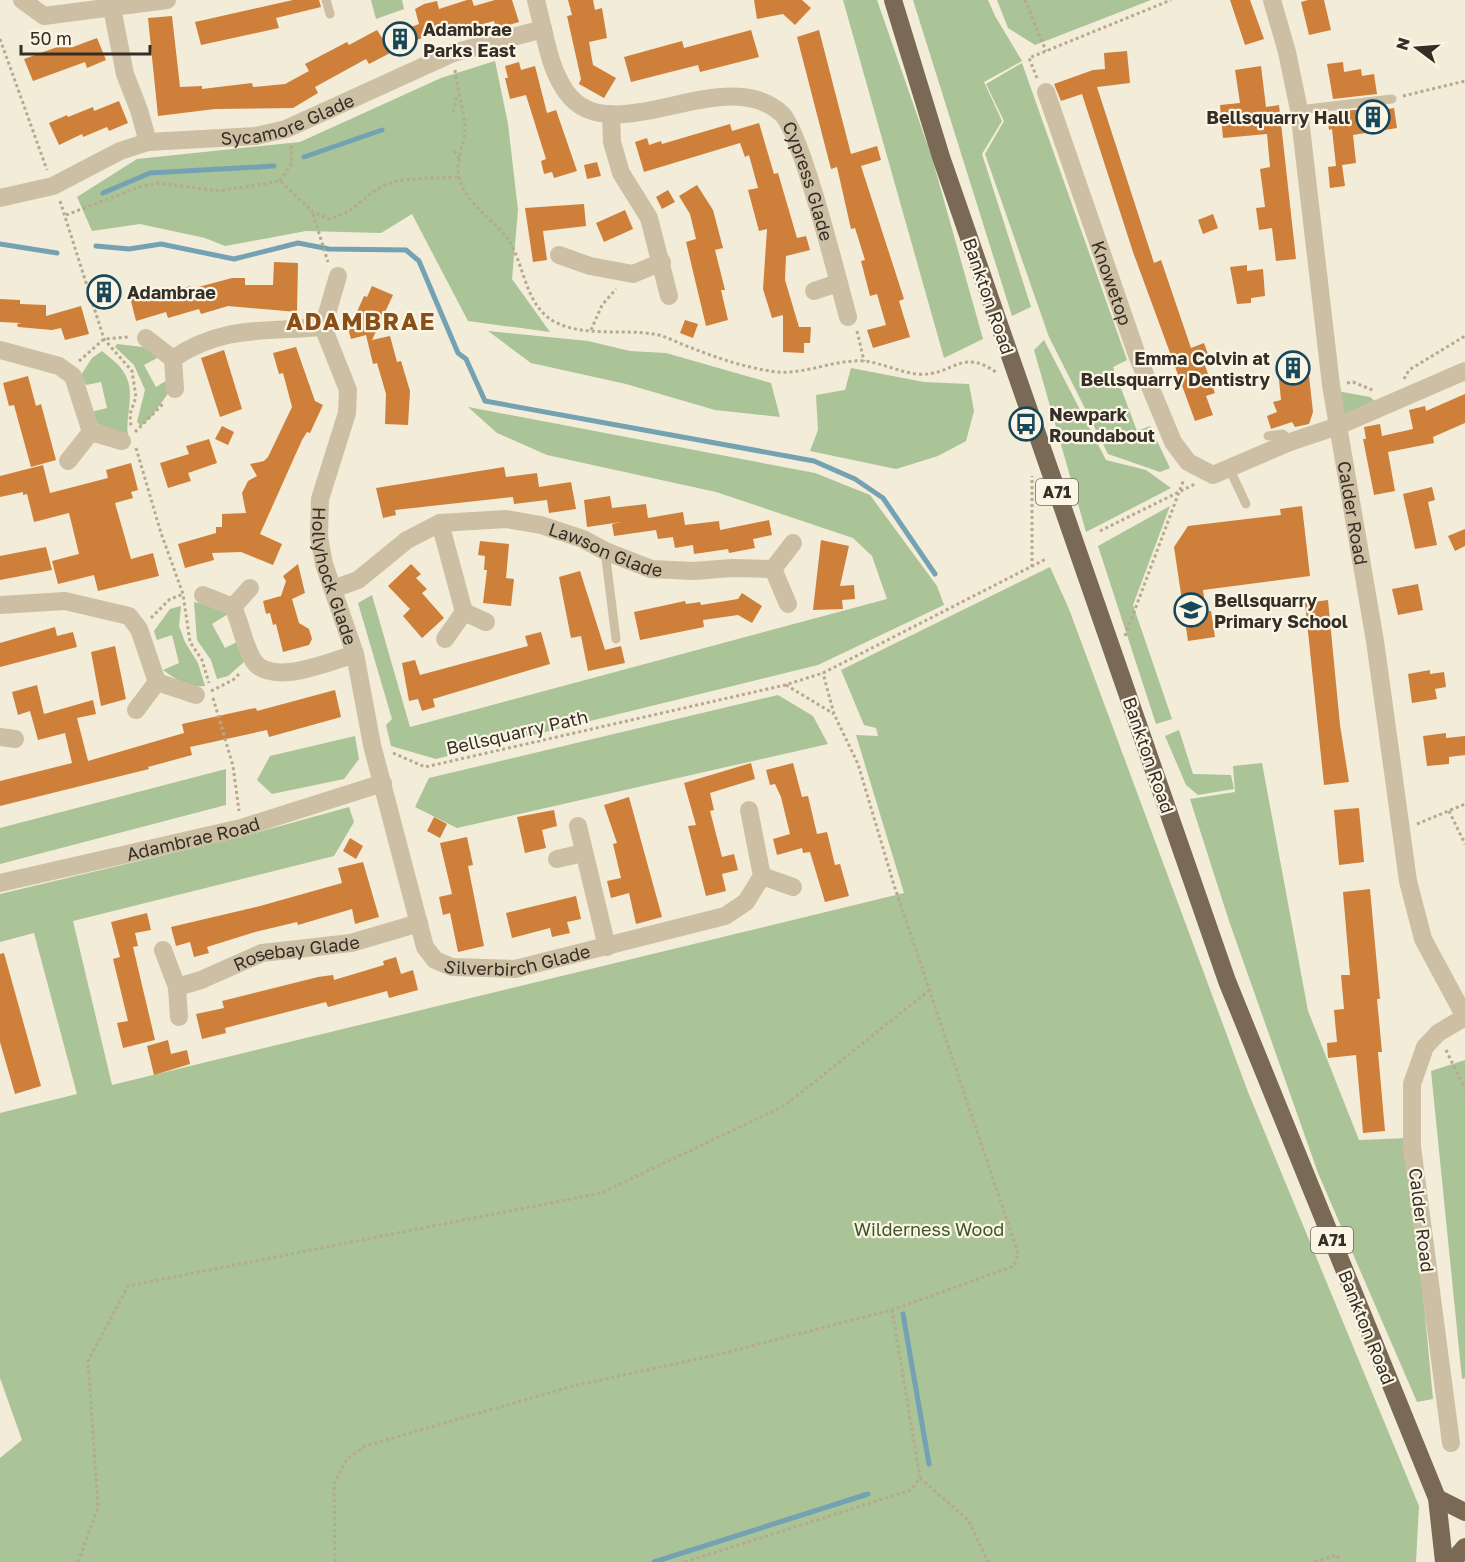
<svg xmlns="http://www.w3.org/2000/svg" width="1465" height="1562" font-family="'Golos Text',sans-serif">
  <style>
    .green { fill: #aac397 }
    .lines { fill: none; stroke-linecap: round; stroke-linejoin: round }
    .stream { stroke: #75a2b2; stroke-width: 5 }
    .building { fill: #ce7f3a }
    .path { stroke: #b7a98d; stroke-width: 3; stroke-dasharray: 3 3; stroke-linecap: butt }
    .lane { stroke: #ccbfa3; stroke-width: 9 }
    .street { stroke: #ccbfa3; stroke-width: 18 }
    .primary { stroke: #796955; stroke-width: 18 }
    .labels { text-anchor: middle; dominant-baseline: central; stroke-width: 4.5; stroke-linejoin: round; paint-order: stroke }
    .shield { fill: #faf5e4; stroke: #716a5f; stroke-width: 1.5 }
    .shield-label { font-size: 16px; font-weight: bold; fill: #362e26 }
    .poi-label { font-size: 18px; font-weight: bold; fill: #362e26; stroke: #faf5e4; text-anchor: start }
    .street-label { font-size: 18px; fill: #362e26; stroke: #faf5e4 }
    .park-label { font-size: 18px; fill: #3b5628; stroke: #faf5e4 }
    .district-label { font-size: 24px; font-weight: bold; letter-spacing: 1.5px; fill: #8a4e19; stroke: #faf5e4 }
  </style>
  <rect width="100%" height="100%" fill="#f3ecd8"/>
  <g class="green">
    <polygon points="371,0 402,0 404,9 376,19"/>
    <polygon points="843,0 877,0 932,158 983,339 944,358"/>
    <polygon points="913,0 988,0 995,16 1022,61 984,82 1002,121 982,154 1031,307 1012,316"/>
    <polygon points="997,0 1151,0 1035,45 1008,28"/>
    <polygon points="495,61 508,124 518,210 512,279 550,332 468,321 412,214 381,233 306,231 225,246 205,238 140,224 92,231 77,197 137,159 300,142 441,78"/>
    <polygon points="1022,63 1127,360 1113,367 1137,431 1150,426 1170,468 1160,472 1108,454 1049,337 985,154 1004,121 986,84"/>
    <polygon points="488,331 588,341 630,351 666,353 771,383 780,417 715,410 626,384 531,363"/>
    <polygon points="1044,340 1106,460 1146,470 1171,488 1086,532 1034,350"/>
    <polygon points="117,344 143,347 159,357 144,365 156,387 169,379 172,388 152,416 141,426 137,422 145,390 134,365 115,347"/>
    <path d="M 102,351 C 109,357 119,364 123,371 C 137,391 125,414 128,435 L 97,424 L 91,412 L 107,408 L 101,382 L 86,385 L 81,375 L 92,358 Z"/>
    <polygon points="851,368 924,382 969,384 974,411 966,441 938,456 896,469 810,451 818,430 816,395 845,390"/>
    <polygon points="1337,391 1370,397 1377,403 1342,417"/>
    <polygon points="468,407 815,473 870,495 937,586 944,605 818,665 436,759 391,746 386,725 392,719 358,603 372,595 410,727 887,599 872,556 853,538 716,492 547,455 497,433"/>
    <polygon points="1170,506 1133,605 1172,719 1156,724 1098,546"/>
    <polygon points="1050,567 1069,609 1248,1092 1419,1506 1416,1562 0,1562 0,1458 22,1440 0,1378 0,1113 77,1094 34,933 0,942 0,894 244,836 349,807 354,822 334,856 73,921 112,1085 904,893 856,735 878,736 876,728 864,725 841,670"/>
    <polygon points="194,602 211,606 228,614 212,624 225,648 243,639 244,662 228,676 217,679 211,660 197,640"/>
    <path d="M 181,606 L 179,626 L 185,642 L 198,663 L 205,686 C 189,688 175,679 163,670 L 179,663 L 172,635 L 157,640 L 154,631 L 170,609 Z"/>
    <polygon points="778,695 813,716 828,744 457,828 415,807 429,778"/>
    <polygon points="1179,730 1193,774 1231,775 1234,789 1198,795 1186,785 1165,736"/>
    <polygon points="355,736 359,759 344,779 272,794 257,780 270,756"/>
    <polygon points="1262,763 1308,1011 1359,1140 1408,1138 1433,1399 1417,1402 1318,1173 1229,921 1190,799 1235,792 1233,766"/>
    <polygon points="226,769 226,805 0,864 0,828"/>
    <polygon points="1465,1060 1465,1378 1462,1379 1431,1071"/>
  </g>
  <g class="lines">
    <g class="stream">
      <polyline points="304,157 382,130"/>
      <polyline points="103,193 150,173 274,166"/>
      <polyline points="0,244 57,253"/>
      <polyline points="96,246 129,249 161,244 234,259 298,243 329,249 406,250 419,261 458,353 466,359 485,401 814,461 855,479 883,498 935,574"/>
      <polyline points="903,1314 929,1464"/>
      <polyline points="654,1562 868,1494"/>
    </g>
  </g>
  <g class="building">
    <polygon points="293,0 319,0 321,7 276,18 279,28 201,45 195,22"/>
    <polygon points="467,0 472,0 474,6 495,0 512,0 519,22 496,29 494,21 433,38 432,34 389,51 390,53 369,64 366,59 315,87 318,93 293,108 215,109 158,116 148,18 172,16 180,87 202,86 202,89 252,83 253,87 285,84 309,71 305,64 347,42 349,45 377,30 382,38 419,24 415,9 424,4 437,1 439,9"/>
    <polygon points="568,0 593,0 595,10 602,8 607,38 589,42 593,65 616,78 604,98 579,84 581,79 567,16 572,15"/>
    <polygon points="754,0 802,0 811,8 795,25 783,14 757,19"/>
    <polygon points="1230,0 1250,0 1264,39 1245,45"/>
    <polygon points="1308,0 1324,0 1331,30 1309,35 1301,2"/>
    <polygon points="751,30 759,57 700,72 698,65 631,82 624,57 682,41 684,48"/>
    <polygon points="819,30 851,154 877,146 881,160 861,166 904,299 899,301 910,337 873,348 867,330 886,325 877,294 870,296 861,261 865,260 855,228 851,229 837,167 831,169 797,37"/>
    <polygon points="97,38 106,60 87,68 85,62 33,81 24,59 71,42 73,47"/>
    <polygon points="1127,51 1130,83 1097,87 1154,263 1161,260 1191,348 1204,343 1209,357 1203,360 1215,393 1206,396 1213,415 1195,421 1133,252 1082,94 1061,101 1054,84 1093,70 1105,69 1104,53"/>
    <polygon points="519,62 521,70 535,66 547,113 556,110 577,171 554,178 552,172 544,174 541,161 546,159 526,95 510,99 505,78 508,78 505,66"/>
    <polygon points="1343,62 1344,72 1361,69 1362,76 1374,74 1377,94 1333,99 1327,64"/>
    <polygon points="1261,66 1266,107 1279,105 1296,259 1276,261 1272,228 1259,230 1256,208 1265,207 1260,169 1270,167 1267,134 1223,138 1220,105 1240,103 1235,70"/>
    <polygon points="119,101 128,123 109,131 107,127 83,137 82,134 59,145 49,123 67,115 68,117 93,107 94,111"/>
    <polygon points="1381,107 1381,110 1394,108 1397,128 1353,135 1356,163 1342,165 1345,186 1330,188 1328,167 1336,166 1332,129 1329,130 1327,113"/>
    <polygon points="759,123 774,174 778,173 797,238 806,236 810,250 786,256 785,280 799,327 811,327 810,343 804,343 804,353 783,352 783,315 772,318 763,289 767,229 759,231 748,190 758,188 749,155 745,157 740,143 644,172 635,142 647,138 649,145 661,141 662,144 730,124 732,131"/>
    <polygon points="597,162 601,176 587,179 584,165"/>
    <polygon points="697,185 713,210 723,248 715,250 725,290 721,290 728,320 706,326 686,242 696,239 690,214 679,196"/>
    <polygon points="668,190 675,202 662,209 656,197"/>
    <polygon points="584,204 586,226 543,231 547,260 533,262 525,208"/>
    <polygon points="625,210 633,229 604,242 596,223"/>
    <polygon points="1213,214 1218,228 1203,234 1198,220"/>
    <polygon points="274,262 298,263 297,312 228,306 201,314 199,309 168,318 166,312 136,321 130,297 156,290 158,296 190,286 191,289 232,278 245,278 245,285 273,285"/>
    <polygon points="1247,265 1247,271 1263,269 1265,296 1251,298 1251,303 1237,304 1230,267"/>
    <polygon points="372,286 393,295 372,340 390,336 397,362 401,361 410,391 408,425 385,424 386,394 377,363 373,364 366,335 351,339 347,325 352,323 364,296 367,297"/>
    <polygon points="0,299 20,300 20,304 46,305 46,316 81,306 89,334 65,340 61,328 52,330 18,327 17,324 21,323 0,322"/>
    <polygon points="685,320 698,324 693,338 680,333"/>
    <polygon points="296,347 315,401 323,405 310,433 307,432 302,440 260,534 282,544 273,565 241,552 212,553 214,560 185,568 178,544 216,533 216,527 222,527 222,514 246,513 242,493 248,481 257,476 250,464 264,461 268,457 292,407 283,373 279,374 273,353"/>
    <polygon points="224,350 242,409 220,417 201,358"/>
    <polygon points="1307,357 1313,412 1309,424 1295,427 1292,422 1271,429 1267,416 1277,412 1273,402 1281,400 1277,360"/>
    <polygon points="28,376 36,406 41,404 56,460 31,467 14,405 9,406 3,383"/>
    <polygon points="1465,394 1465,423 1433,437 1434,443 1388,452 1395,491 1374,495 1363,439 1366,439 1364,427 1380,424 1382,436 1413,429 1409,410 1425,406 1426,411"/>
    <polygon points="222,426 234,432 228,445 215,439"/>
    <polygon points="209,439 217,463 188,473 191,481 168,488 160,463 189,454 186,446"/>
    <polygon points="131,463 138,490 131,492 133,498 115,503 131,559 153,553 159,576 98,591 94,575 58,584 52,561 79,554 69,513 34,522 27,494 23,495 23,492 0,497 0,476 43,465 50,493 108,478 106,470"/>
    <polygon points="504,467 506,477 537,473 539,487 571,482 576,509 549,513 547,500 514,504 513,497 395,510 396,515 383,518 376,488"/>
    <polygon points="1432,487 1435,500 1428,502 1437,545 1415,549 1403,494"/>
    <polygon points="610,496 612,508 646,504 648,518 683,512 685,525 719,521 720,530 769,520 772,535 753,539 755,548 729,553 728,549 694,554 693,545 675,548 673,537 658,539 656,530 614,536 612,524 621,522 587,527 584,500"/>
    <polygon points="1302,506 1310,576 1203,590 1206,611 1211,611 1215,637 1188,641 1174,547 1188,526 1281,515 1280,509"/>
    <polygon points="1465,529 1465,546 1455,551 1448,536"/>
    <polygon points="821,540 849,546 840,586 854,585 855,599 842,600 843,609 813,610"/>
    <polygon points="480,541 509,544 506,578 514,579 511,606 483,603 487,570 484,570 485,556 478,555"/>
    <polygon points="46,547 52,570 0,580 0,556"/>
    <polygon points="298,564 305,593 292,599 299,623 309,629 312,639 309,645 283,652 276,624 273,625 270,613 266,614 263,601 281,596 286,581 283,576"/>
    <polygon points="411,564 421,574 416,578 427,589 422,593 444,618 422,638 403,616 410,609 388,586"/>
    <polygon points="580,571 605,650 621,646 625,663 588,671 581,636 571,638 559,577"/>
    <polygon points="1418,584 1423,610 1398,615 1392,589"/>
    <polygon points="742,593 762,606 752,623 738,615 703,620 704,627 640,640 634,612 685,601 686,604 700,602 701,605 738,599"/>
    <polygon points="1328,600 1340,725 1349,782 1324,785 1305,603"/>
    <polygon points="55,627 57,636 73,632 77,647 0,667 0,643"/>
    <polygon points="541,632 550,664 433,699 435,707 422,711 418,699 409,701 402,663 415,660 420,675 528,646 525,636"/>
    <polygon points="115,646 126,699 101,706 91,652"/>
    <polygon points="1430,670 1430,674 1444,672 1446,687 1435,689 1437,699 1412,703 1408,674"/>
    <polygon points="37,685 44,714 93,700 96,714 77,718 88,761 184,733 182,724 250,709 256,708 257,711 335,690 341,717 269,737 267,730 190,747 192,755 148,767 149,769 0,806 0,781 72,763 65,733 38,740 30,711 18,715 12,692"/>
    <polygon points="1446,733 1446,738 1465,736 1465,755 1449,757 1449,764 1427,766 1423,736"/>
    <polygon points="751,763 755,779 710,793 714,810 710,811 722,857 734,854 738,870 722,874 726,891 706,896 688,826 696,825 684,783"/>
    <polygon points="793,763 802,797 808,796 817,834 827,832 835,865 840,864 849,896 825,902 810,852 803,853 802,848 777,855 773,839 790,834 781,797 775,784 770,785 766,770"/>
    <polygon points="629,797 662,917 636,924 629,893 611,898 607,881 621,878 613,844 617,843 604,805"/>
    <polygon points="1359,808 1364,862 1339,865 1334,810"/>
    <polygon points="554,810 557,826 542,830 546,848 525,853 517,817"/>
    <polygon points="434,817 447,824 440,838 427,831"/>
    <polygon points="467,837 473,865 468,866 484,946 458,952 450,913 443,915 439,897 452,894 440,843"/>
    <polygon points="350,838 363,846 356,859 343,851"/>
    <polygon points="363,862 379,917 355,924 352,909 298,925 297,922 255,932 207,947 209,953 194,957 190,942 176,946 171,927 260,906 342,883 338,868"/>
    <polygon points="1370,889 1380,999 1377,999 1382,1052 1378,1052 1385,1131 1363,1133 1356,1055 1328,1058 1327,1043 1337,1042 1334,1010 1344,1009 1341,975 1350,975 1343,892"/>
    <polygon points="576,896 581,919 567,922 570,933 552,937 550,928 512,938 506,913"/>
    <polygon points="147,913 151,930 135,933 138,946 133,947 155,1040 123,1048 117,1023 128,1021 113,959 120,957 111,922"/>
    <polygon points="4,953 41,1086 15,1094 0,1042 0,954"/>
    <polygon points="396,957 401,974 413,970 418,990 389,998 387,991 328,1007 326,1002 225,1028 226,1033 202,1039 196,1014 224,1008 222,1001 318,977 333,975 334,980 384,965 383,961"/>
    <polygon points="168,1040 171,1054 187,1050 190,1064 154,1075 147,1046"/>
  </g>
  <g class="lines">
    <g class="path">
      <polyline points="1025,0 1046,51"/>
      <polyline points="0,39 47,170"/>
      <path d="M 455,70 C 457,89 464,109 465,128 C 465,144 455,161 459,177 C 464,203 495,220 509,241 C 525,266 525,306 555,322 C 584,337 623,329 654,334 C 667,336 679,344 692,348 C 717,358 744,367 770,371 C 802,377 832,359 864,361 C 882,363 899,372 917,374 C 954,377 960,346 997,373"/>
      <polyline points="1037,78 1029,58 1171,0"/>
      <polyline points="1403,96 1465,81"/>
      <polyline points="453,112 457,95"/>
      <polyline points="454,151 459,158"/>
      <polyline points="280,181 292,163 291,144"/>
      <polyline points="60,201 104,339 132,371 136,397 130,414 131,427"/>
      <polyline points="313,214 328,262"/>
      <path d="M 66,215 L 140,187 L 159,183 L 219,191 L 280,181 L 313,212 L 329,219 C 356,211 355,204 376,190 C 397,175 434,179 459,177"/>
      <polyline points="591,330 602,305 616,289"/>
      <polyline points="857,331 864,361"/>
      <polyline points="79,361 104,339 129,337"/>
      <polyline points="1404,379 1409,370 1465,336"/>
      <polyline points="1347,383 1353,382 1375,391"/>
      <polyline points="135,432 164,403"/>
      <polyline points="136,448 161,533 183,594 190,642 202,660 209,683"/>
      <polyline points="1100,531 1195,484"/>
      <polyline points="1032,567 1032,476"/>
      <polyline points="151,618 170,599 184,594"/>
      <polyline points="1125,636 1184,479"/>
      <polyline points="786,685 834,714"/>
      <polyline points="211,691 233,680 241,672"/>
      <polyline points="213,698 233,766 239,811"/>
      <polyline points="393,753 425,767 785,685 823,673 1046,559"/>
      <polyline points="1449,811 1465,844"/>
      <polyline points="1417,824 1465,804"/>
      <polyline points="1446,1050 1465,1089"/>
      <polyline points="920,1478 969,1521 988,1562"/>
      <polyline points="78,1562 98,1507 88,1361 128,1286 601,1193 784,1106 931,989"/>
      <polyline points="335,1562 334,1484 347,1459 365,1446 573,1386 716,1355 892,1310 1014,1266 1018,1253 894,885 858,764 834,714 823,673"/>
      <polyline points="685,1562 911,1490 920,1478 892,1310"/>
      <polyline points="1315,1562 1337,1555 1340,1562"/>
    </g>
    <g class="lane">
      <polyline points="326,0 330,14"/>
      <polyline points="1299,110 1392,99"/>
      <polyline points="1268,436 1283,434 1290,442"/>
      <polyline points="1229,468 1246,504"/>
      <polyline points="605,551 616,639"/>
    </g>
    <g class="street">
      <polyline points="22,0 44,16 167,0"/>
      <path id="s1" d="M 1272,0 L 1287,52 L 1299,110 L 1331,385 L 1375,641 L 1408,881 L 1423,939 L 1465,1017"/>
      <polyline points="112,8 125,74 139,110 148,142"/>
      <path id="s2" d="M 543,29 C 548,51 553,74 567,93 C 612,154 725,60 782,114 C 802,134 838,281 848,317"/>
      <path id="s3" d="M 1046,92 L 1137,355 L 1173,442 L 1188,462 L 1213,475 L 1290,442 L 1338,426 L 1465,371"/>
      <polyline points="611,114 612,142 621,173 649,218 669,296"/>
      <path id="s4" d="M 0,198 L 53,186 L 120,151 L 148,142 L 256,136 L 286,129 L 453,53 L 543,29 L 536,0"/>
      <polyline points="559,255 590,266 633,274 662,262"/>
      <polyline points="814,291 838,283"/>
      <polyline points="323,327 338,276"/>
      <polyline points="146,338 173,359"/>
      <polyline points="0,350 59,366 73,376 91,432 122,441"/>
      <path id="s5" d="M 175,389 L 173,359 C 221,325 267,332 323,327 L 348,390 L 347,413 L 320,499 L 319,537 L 324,564 L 355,654 L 372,745 L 425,947 L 435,960 L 452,967 L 515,969 L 725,916 L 746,902 L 762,876 L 749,810"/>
      <polyline points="68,461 91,432"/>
      <polyline points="440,523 464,612 486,622"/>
      <polyline points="773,569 788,604"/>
      <path id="s6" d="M 333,589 L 358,580 L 407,540 L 440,523 L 506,519 L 541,525 L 583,539 L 605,551 L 651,569 L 694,571 L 732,568 L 773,569 L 793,543"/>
      <path d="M 203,595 L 233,607 C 241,624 244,645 253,660 C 270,688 331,661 355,654"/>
      <polyline points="0,605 65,601 129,616 139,629 157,682 136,710"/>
      <polyline points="233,607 250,588"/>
      <polyline points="445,639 464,612"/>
      <polyline points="157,682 196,695"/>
      <polyline points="0,737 15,739"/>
      <polyline points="578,826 607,947"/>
      <polyline points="557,859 583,853"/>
      <polyline points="762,876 793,887"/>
      <path id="s7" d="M 0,883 L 241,828 L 383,783"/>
      <path id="s8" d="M 163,950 L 177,987 L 201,980 L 262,953 L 351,943 L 419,923"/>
      <polyline points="177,987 179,1017"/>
      <polyline points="1451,1443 1412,1147 1412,1084 1425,1047 1438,1033 1465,1017"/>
    </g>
    <g class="primary">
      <polyline points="893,0 941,157 1227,981 1437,1498 1444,1562"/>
      <polyline points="1437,1498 1465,1512"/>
      <polyline points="1452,1562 1465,1547"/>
    </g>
  </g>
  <defs>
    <symbol id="building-ring" viewBox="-11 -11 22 22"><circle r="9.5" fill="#faf5e4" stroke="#19475a" stroke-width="1.5"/><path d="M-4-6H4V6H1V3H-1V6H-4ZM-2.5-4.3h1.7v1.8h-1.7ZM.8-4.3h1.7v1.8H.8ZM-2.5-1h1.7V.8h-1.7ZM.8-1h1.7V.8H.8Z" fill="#19475a"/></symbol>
    <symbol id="bus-ring" viewBox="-11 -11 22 22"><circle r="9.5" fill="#faf5e4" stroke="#19475a" stroke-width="1.5"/><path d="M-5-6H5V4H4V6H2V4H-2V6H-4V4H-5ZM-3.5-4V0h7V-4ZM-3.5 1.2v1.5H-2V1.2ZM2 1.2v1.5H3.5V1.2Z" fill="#19475a"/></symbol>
    <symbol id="school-ring" viewBox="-11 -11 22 22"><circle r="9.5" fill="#faf5e4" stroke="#19475a" stroke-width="1.5"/><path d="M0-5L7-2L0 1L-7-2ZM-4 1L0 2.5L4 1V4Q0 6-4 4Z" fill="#19475a"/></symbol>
  </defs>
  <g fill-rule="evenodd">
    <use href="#building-ring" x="381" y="20" width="38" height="38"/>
    <use href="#building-ring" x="1354" y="98" width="38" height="38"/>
    <use href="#building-ring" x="85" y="273" width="38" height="38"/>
    <use href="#building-ring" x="1274" y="349" width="38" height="38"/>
    <use href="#bus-ring" x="1007" y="405" width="38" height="38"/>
    <use href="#school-ring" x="1172" y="591" width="38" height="38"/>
  </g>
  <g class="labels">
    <g class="shield">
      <rect x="1036" y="479" width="42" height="26" rx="4.5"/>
      <rect x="1311" y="1227" width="42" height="26" rx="4.5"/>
    </g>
    <g class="shield-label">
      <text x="1057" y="492">A71</text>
      <text x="1332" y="1240">A71</text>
    </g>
    <g class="poi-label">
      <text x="423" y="29">Adambrae<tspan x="423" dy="21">Parks East</tspan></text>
      <text x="1350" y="117" text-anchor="end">Bellsquarry Hall</text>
      <text x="127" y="292">Adambrae</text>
      <text x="1270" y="358" text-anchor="end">Emma Colvin at<tspan x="1270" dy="21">Bellsquarry Dentistry</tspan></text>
      <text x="1049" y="414">Newpark<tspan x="1049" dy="21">Roundabout</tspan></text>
      <text x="1214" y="600">Bellsquarry<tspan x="1214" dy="21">Primary School</tspan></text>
    </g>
    <g class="street-label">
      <text stroke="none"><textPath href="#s4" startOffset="302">Sycamore Glade</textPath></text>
      <text stroke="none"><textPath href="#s2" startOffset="369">Cypress Glade</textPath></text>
      <text stroke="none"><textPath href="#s3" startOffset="202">Knowetop</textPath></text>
      <text transform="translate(989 296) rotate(71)">Bankton Road</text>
      <text stroke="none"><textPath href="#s1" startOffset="520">Calder Road</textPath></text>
      <text stroke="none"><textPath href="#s6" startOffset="298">Lawson Glade</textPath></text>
      <text stroke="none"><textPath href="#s5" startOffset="446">Hollyhock Glade</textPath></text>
      <text transform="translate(517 732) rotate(-13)">Bellsquarry Path</text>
      <text transform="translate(1149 755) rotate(71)">Bankton Road</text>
      <text stroke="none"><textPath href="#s7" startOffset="198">Adambrae Road</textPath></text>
      <text stroke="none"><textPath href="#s8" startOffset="165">Rosebay Glade</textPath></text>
      <text stroke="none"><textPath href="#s5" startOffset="930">Silverbirch Glade</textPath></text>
      <text transform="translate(1422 1220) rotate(83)">Calder Road</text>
      <text transform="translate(1367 1327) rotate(68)">Bankton Road</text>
    </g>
    <g class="park-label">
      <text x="929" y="1229">Wilderness Wood</text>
    </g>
    <g class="district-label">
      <text x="361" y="320">ADAMBRAE</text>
    </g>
  </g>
  <g transform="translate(1417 48) rotate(286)" stroke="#faf5e4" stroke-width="4.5" paint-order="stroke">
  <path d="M0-4.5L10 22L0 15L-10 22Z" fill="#362e26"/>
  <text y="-9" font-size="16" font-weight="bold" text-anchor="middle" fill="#362e26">N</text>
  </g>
  <path d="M21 45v9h129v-9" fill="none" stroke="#362e26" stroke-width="3"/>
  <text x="30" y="45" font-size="18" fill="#362e26" stroke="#faf5e4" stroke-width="4.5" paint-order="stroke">50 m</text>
</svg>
